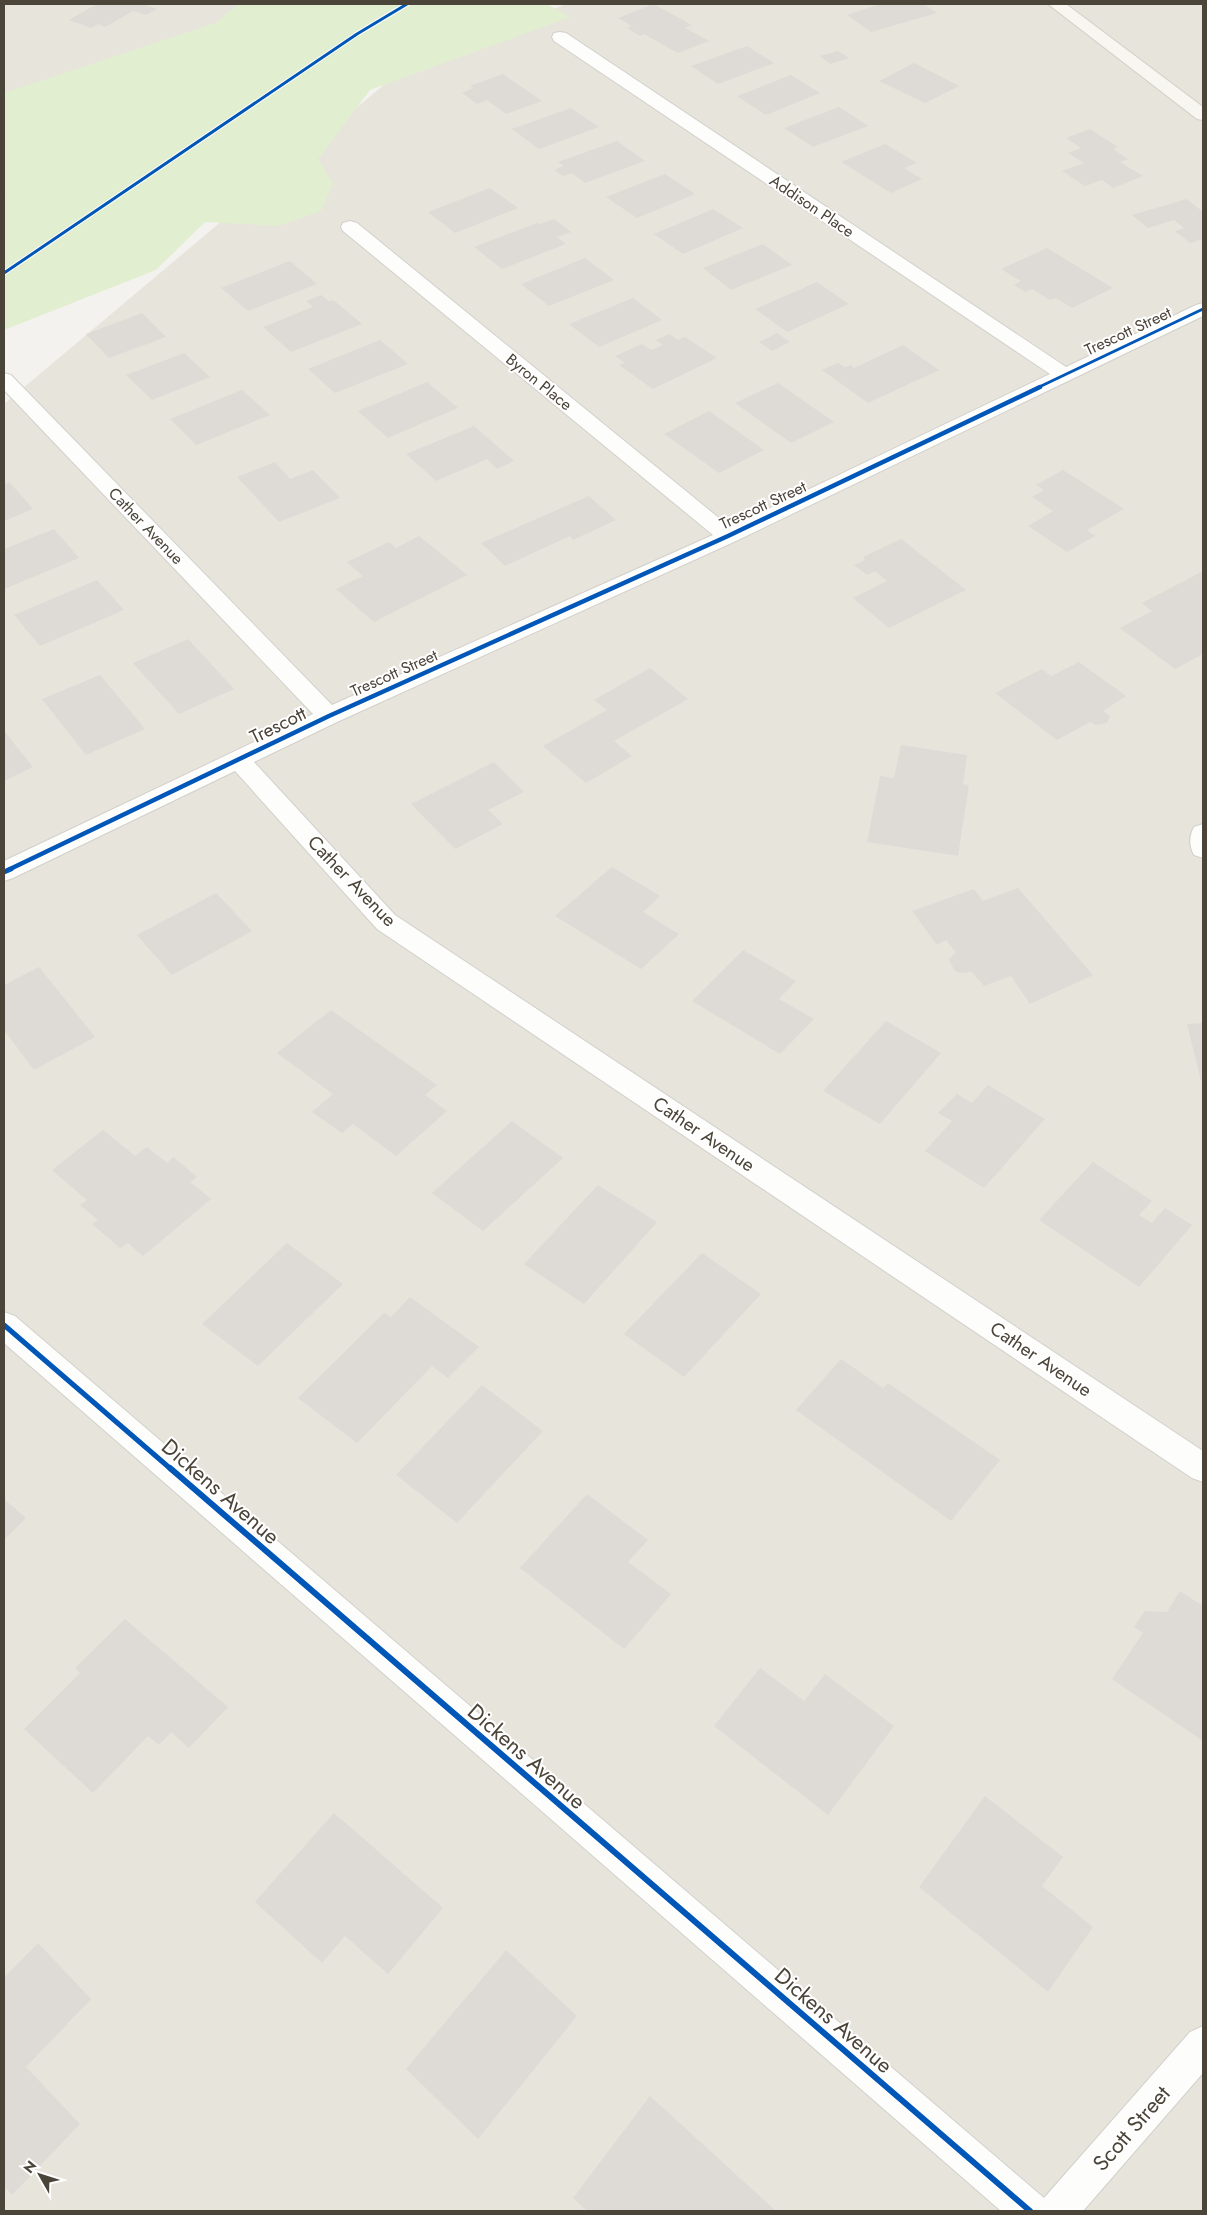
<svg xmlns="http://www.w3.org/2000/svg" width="1207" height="2215" font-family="Jost,sans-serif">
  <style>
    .residential { fill: #e7e4dc }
    .green { fill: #e1eecf }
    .building { fill: #dedbd6 }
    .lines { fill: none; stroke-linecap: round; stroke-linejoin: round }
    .street-casing { stroke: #d2d0cb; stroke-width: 2 }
    .secondary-casing { stroke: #d3cfc5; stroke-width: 2 }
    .street { fill: #fdfdfc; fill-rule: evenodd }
    .secondary { fill: #f7f6f1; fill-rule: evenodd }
    .cycleway-far3-casing { stroke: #fff; stroke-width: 5 }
    .cycleway-far2-casing { stroke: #fff; stroke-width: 7 }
    .cycleway-far1-casing { stroke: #fff; stroke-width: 8 }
    .cycleway-casing { stroke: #fff; stroke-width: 9 }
    .cycleway-far3 { stroke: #0057b8; stroke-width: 3 }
    .cycleway-far2 { stroke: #0057b8; stroke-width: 4.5 }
    .cycleway-far1 { stroke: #0057b8; stroke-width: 5 }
    .cycleway { stroke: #0057b8; stroke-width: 6 }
    .labels { text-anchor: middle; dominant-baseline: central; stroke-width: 4; stroke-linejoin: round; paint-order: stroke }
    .far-street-label { font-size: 16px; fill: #4b4439; stroke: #fff }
    .street-label { font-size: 19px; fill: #4b4439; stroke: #fff }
    .near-street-label { font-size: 22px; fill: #4b4439; stroke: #fff }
  </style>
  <rect width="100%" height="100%" fill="#f4f2ee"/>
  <g class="residential">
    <polygon points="4,4 301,4 4,204"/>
    <polygon points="566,4 1203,4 1203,2211 4,2211 4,404 392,78"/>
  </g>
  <polygon class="green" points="238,4 547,4 570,17 370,90 318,159 333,184 321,211 278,226 205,222 156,270 4,330 4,197 8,195 4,191 4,93 216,23"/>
  <g class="building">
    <polygon points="97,4 143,4 157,9 146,15 133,11 105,27 98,24 91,28 69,20"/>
    <polygon points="653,4 692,25 685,28 709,41 678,53 644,34 640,36 627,28 632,26 618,18"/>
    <polygon points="880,4 924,4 937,13 871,32 847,15"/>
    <polygon points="747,46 774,63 718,84 691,66"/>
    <polygon points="838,51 849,58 831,64 819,56"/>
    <polygon points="914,63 959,86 925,103 879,81"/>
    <polygon points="503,74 542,101 506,114 487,100 477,104 462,93 474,88 470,86"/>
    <polygon points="791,75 820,93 766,115 737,96"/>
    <polygon points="839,107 868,126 813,147 784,128"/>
    <polygon points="571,108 599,127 539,149 512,129"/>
    <polygon points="1090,129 1118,147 1113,149 1128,159 1120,162 1143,176 1113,188 1102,180 1085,186 1062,171 1084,163 1068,153 1081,148 1066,138"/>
    <polygon points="617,141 645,161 585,183 572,173 563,176 554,170 564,166 558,162"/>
    <polygon points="885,144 917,163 904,168 922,179 891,193 841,162"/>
    <polygon points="665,174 695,194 637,218 606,197"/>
    <polygon points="490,188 518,208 455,233 428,212"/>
    <polygon points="1187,199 1203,212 1203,239 1190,243 1175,231 1184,228 1174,220 1148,228 1132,215"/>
    <polygon points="713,209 743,228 683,254 654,234"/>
    <polygon points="554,219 571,232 557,237 566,244 502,269 474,247 537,223 540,224"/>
    <polygon points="763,244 792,265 731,290 703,268"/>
    <polygon points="1047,248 1113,288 1072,308 1056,298 1050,300 1032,289 1025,292 1014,285 1021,281 1001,269"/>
    <polygon points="585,258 614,280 549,306 521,284"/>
    <polygon points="290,261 317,284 248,311 221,288"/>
    <polygon points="817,282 849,304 787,332 755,309"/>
    <polygon points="321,295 329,301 333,300 362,324 291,352 263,327 313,307 306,301"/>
    <polygon points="633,298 662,320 599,347 569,324"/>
    <polygon points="142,313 166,337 109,358 86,334"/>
    <polygon points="777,333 790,342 772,351 759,342"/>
    <polygon points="669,334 678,340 685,337 717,358 653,389 619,365 625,363 615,356 642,344 651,350 663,345 656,340"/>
    <polygon points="380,340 408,364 335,393 308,369"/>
    <polygon points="903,345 939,370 868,403 822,370 838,363 845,367 851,365 854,368"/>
    <polygon points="184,353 210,377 152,400 126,375"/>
    <polygon points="427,382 458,408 388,438 358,411"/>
    <polygon points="778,383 834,422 791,443 735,403"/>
    <polygon points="242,390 270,415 196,445 170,419"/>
    <polygon points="709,411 764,450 719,473 664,434"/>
    <polygon points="474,426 514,461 497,469 487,459 436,481 406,454"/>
    <polygon points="275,462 290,479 313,470 340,498 279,522 237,477"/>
    <polygon points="1063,470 1124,509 1087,530 1095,536 1067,552 1028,526 1053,511 1032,497 1044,490 1036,485"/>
    <polygon points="9,482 33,509 4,521 4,485"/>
    <polygon points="589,496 616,520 573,540 570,536 505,566 481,543"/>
    <polygon points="54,529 79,558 4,589 4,549"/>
    <polygon points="419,536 467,575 374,622 336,589 363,576 347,562 389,542 396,548"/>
    <polygon points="901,539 966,590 889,628 853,598 887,581 875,571 867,575 854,565 865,560 863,557"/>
    <polygon points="1203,571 1203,654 1175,669 1120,628 1152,611 1142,603"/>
    <polygon points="97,580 124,610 40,646 14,615"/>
    <polygon points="188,639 234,689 179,714 133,663"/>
    <polygon points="1079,662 1126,696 1103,711 1110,716 1107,723 1096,725 1090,722 1057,740 995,693 1042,669 1051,676"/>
    <polygon points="650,668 688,699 614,741 632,756 586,783 543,746 607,710 594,700"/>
    <polygon points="100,675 145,729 86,755 42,699"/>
    <polygon points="4,731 33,767 4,781"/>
    <polygon points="901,745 967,755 963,784 969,785 958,856 867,842 880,776 894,778"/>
    <polygon points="494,762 524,792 488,810 503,824 455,849 411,804"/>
    <polygon points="612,867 660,896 643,912 679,934 641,969 555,916"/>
    <polygon points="1018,888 1093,975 1030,1004 1011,976 984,986 972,972 959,973 954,970 949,959 956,952 946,940 937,945 912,911 974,889 983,901"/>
    <polygon points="216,893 252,931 172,975 137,935"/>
    <polygon points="743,950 796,981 779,999 814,1019 780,1054 692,1001"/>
    <polygon points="39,967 95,1037 34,1070 4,1030 4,985"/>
    <polygon points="331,1010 437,1085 425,1095 447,1111 396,1156 353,1124 342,1133 312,1112 333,1094 277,1053"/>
    <polygon points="886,1021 941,1053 880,1124 823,1091"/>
    <polygon points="1203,1023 1203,1081 1201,1081 1187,1024"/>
    <polygon points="988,1085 1045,1119 984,1188 925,1151 952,1121 938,1113 957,1094 972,1103"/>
    <polygon points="512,1121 563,1158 483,1231 432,1193"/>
    <polygon points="103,1130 135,1156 147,1147 167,1163 173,1157 197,1177 190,1182 211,1199 143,1256 128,1243 120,1248 92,1224 98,1220 80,1205 87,1200 52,1170"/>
    <polygon points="1093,1162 1152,1201 1139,1215 1152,1223 1165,1208 1192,1225 1139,1287 1039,1220"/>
    <polygon points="598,1185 657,1222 584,1304 524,1264"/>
    <polygon points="287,1243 343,1284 258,1366 202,1324"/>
    <polygon points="702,1253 761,1294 684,1377 624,1334"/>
    <polygon points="410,1297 479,1347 448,1378 432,1366 357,1443 298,1398 384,1313 391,1317"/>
    <polygon points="841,1359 883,1388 888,1383 1000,1460 951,1521 796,1410"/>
    <polygon points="482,1385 543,1431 457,1523 396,1475"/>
    <polygon points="587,1494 648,1540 628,1562 671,1594 624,1649 520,1568"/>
    <polygon points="4,1499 26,1518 4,1540"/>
    <polygon points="1180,1591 1203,1606 1203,1741 1112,1679 1143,1633 1134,1627 1145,1611 1167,1612"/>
    <polygon points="125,1619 228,1707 189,1748 171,1732 159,1745 148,1736 93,1793 24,1729 80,1673 75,1668"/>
    <polygon points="760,1668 804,1701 825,1674 894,1726 828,1815 714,1726"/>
    <polygon points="985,1796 1063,1857 1042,1886 1093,1927 1048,1992 919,1887"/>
    <polygon points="334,1813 443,1908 388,1974 345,1936 322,1963 255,1902"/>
    <polygon points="38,1943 91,1999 26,2067 80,2124 12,2195 4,2186 4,1978"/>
    <polygon points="506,1950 577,2016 478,2139 406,2069"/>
    <polygon points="650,2096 776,2211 587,2211 573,2198"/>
  </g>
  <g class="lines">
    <defs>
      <g id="street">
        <polygon points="560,32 566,33 1066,367 1196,305 1203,303 1203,316 736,541 337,722 254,762 395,915 1203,1451 1203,1482 1192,1478 377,929 235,771 13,878 4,881 4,861 313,714 4,390 4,373 11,375 332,705 713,535 343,231 341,227 343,223 350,221 357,223 730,527 1050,374 554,41 552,37 554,33"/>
        <path d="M 1203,824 L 1203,858 L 1194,855 C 1189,846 1189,836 1194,827 Z"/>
        <polygon points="4,1312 15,1316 1044,2198 1190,2032 1203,2026 1203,2073 1083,2211 1001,2211 4,1343"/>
      </g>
      <polygon id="secondary" points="1048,4 1066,4 1203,107 1203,120 1197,119"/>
    </defs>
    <use href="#street" class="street-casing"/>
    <use href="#secondary" class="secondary-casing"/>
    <use href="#street" class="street"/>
    <use href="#secondary" class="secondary"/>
    <defs>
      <g id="cycleway-far3">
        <polyline points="4,273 357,34 407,4"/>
        <polyline points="1037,388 1203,309"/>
      </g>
      <polyline id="cycleway-far2" points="8,870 329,716 728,536 1040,387"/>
      <g id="cycleway-far1">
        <polyline points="4,872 11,869"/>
        <polyline points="4,1325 172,1470"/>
      </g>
      <polyline id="cycleway" points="170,1468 1030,2211"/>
    </defs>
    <use href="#cycleway-far3" class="cycleway-far3-casing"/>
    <use href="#cycleway-far2" class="cycleway-far2-casing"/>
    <use href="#cycleway-far1" class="cycleway-far1-casing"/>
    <use href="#cycleway" class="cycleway-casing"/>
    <use href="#cycleway-far3" class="cycleway-far3"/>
    <use href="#cycleway-far2" class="cycleway-far2"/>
    <use href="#cycleway-far1" class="cycleway-far1"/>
    <use href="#cycleway" class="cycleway"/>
  </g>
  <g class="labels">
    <g class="far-street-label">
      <text transform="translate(812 206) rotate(34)">Addison Place</text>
      <text transform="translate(1128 331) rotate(-25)">Trescott Street</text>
      <text transform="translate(539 382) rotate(39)">Byron Place</text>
      <text transform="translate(763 505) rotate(-25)">Trescott Street</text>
      <text transform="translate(146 526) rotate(46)">Cather Avenue</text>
      <text transform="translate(394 673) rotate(-24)">Trescott Street</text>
    </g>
    <g class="street-label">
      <text transform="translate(278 725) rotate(-26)">Trescott</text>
      <text transform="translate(352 881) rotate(46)">Cather Avenue</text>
      <text transform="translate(704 1134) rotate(34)">Cather Avenue</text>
      <text transform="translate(1041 1359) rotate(34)">Cather Avenue</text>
    </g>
    <g class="near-street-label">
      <text transform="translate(221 1491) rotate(41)">Dickens Avenue</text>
      <text transform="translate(527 1756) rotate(41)">Dickens Avenue</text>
      <text transform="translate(834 2020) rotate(41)">Dickens Avenue</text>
      <text transform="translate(1131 2128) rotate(-49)">Scott Street</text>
    </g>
  </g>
  <rect width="1207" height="2215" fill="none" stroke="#4b4439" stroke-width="10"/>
  <g transform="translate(40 2175) rotate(309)" stroke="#ffffff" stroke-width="4" paint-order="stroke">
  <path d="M0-4L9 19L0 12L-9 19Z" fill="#4b4439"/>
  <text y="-8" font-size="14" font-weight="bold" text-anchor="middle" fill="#4b4439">N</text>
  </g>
</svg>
